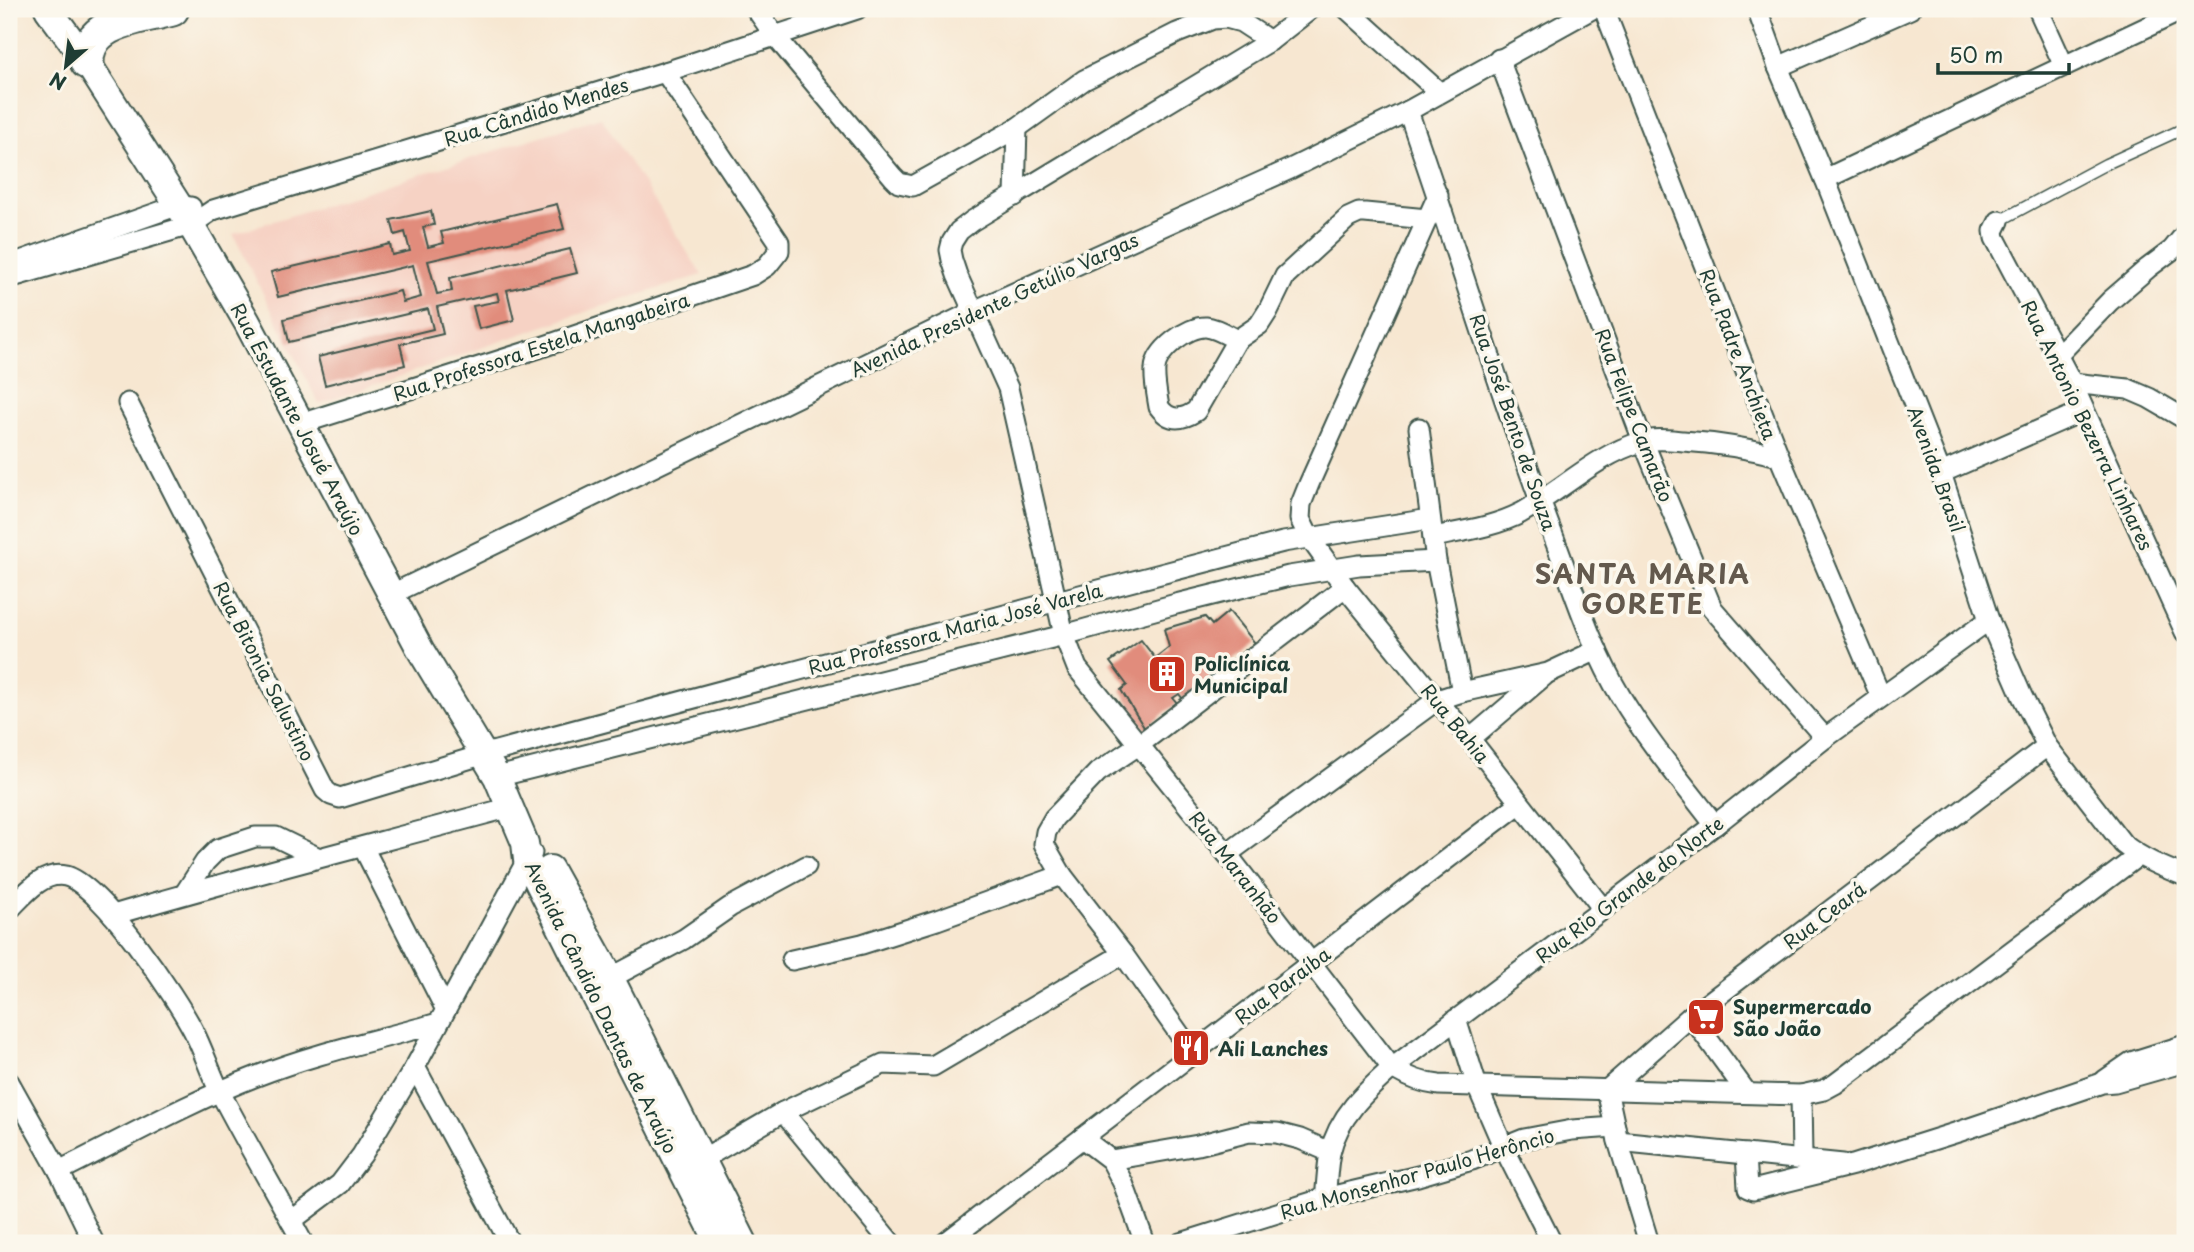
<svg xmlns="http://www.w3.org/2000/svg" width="2194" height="1252" font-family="'Playpen Sans',sans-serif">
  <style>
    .built { fill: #f6d2c4 }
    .building { fill: #e18c7b }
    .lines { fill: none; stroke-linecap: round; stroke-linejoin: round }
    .lane-casing { stroke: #3f564c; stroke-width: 13 }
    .street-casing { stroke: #3f564c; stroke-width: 23 }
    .secondary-casing { stroke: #3f564c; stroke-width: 30 }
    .highway-casing { stroke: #3f564c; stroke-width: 37 }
    .lane { stroke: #fff; stroke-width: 10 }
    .street { stroke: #fff; stroke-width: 19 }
    .secondary { stroke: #fff; stroke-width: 26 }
    .highway { stroke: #fff; stroke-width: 33 }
    .labels { text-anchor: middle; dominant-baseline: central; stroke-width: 7; stroke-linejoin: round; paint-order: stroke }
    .street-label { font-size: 19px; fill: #1f3d34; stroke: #fbf7ec }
    .poi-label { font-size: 19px; font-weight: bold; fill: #1f3d34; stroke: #fbf7ec; text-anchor: start }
    .district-label { font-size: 26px; font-weight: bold; letter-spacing: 2px; fill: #63594d; stroke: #fbf7ec }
  </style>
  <rect width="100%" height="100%" fill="#fbf7ec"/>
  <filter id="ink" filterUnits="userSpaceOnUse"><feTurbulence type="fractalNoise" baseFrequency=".0143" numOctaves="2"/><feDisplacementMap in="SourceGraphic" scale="14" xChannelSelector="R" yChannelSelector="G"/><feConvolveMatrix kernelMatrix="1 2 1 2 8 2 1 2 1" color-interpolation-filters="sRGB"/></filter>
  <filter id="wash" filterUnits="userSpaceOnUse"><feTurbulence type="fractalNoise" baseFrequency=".00686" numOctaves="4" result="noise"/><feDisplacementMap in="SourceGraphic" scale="28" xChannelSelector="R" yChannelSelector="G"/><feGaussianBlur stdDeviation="1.57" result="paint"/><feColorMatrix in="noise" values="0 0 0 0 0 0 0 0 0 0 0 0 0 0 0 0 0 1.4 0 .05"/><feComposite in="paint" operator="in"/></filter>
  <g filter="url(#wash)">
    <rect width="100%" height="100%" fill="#f7e7d1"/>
    <polygon class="built" points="601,117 702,275 594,309 319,404 233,234"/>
    <g id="blocks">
      <g class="building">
        <polygon points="557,204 564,229 428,261 437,294 452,291 450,278 570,249 577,273 507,290 514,320 479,329 473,306 499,301 497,293 437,307 443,334 400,344 405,365 325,385 318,357 433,329 428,309 289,342 284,319 400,291 403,302 421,297 413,265 278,297 271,272 390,244 392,255 410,251 405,232 395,235 391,220 431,211 434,225 423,227 428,247 444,243 441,232"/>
        <polygon points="1229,611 1255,643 1183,699 1179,694 1173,698 1177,703 1145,729 1121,690 1127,685 1110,662 1141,640 1155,658 1169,647 1164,629 1205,617 1212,625"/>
      </g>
    </g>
  </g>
  <g filter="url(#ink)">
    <use href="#blocks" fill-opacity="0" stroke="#3f564c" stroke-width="2"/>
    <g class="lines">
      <defs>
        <polyline id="lane" points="1999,221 2106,164 2185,128"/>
        <g id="street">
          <polyline points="756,9 775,36 893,177 899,183 913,186 1017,128 1084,80 1177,33 1213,19 1226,18 1241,22 1270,41"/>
          <path d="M 1311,9 L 1270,41 L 972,221 L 959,231 L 952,242 L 950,250 L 952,260 L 957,275 L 1008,388 L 1064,635 L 1077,668 L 1227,854 L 1392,1068 C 1407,1077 1421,1083 1439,1085 L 1801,1095 L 1824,1090 L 1835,1084 L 2138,856"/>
          <polyline points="1347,9 1439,92"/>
          <polyline points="1604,9 1779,456 1881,697"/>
          <path d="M 1757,9 L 1778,67 L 1825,179 L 1941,473 L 1989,620 L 2022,696 L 2047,746 L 2123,844 C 2142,859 2162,867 2185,876"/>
          <polyline points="2038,9 2064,66"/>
          <polyline points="1499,59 1643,441 1712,608 1825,738"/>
          <polyline points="1778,67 1910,9"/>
          <path d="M 1408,111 C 1459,256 1502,403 1557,546 C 1576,597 1593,651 1621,697 C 1648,742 1683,783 1715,825"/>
          <polyline points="1825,179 2185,9"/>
          <polyline points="1438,195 1309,484 1301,504 1300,519 1309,537 1345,587 1437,700 1470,739 1603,909"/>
          <polyline points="1015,196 1017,128"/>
          <polyline points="1999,221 1994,231 1995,238 2072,383 2185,632"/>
          <polyline points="9,265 179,205 191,207"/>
          <polyline points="9,278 191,225 213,210 665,72 857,9"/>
          <path d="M 1237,340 C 1227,335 1217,328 1206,327 C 1188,326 1156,350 1155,369 C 1154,381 1157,395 1159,407 C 1170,422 1182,420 1196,411 L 1237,340 L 1259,325 L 1268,311 L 1285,276 L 1348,218 L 1359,213 L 1365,213 L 1427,219"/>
          <polyline points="2058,355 2110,301 2148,268 2172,250 2185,234"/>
          <polyline points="2072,383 2128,389 2149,398 2185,419"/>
          <polyline points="128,403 325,790 331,795 340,798 485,754 1057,601 1283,542 1430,519"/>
          <polyline points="300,424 539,348 753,275 767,266 779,251 779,242 665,72"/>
          <polyline points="1419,428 1436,561 1462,692"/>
          <polyline points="1941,473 2083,411"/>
          <path d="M 1433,537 C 1463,531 1494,527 1521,513 C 1561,491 1596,455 1641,442 C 1653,438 1670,440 1683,441 C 1716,443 1747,448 1779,456"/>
          <polyline points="392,594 974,311 1290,169 1408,111 1592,9"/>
          <polyline points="1470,739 1544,676"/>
          <polyline points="497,777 1064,635 1176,604 1289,576 1359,565 1436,561"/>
          <polyline points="363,847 445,1008"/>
          <polyline points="1227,854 1437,700 1462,692 1548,673 1597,650"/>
          <polyline points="185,893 205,862 218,849 255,837 276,837 317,857"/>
          <path d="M 9,910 C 24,895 42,871 66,876 C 101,885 176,997 193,1030 C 204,1051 210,1073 221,1094 C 247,1144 276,1193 303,1243"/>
          <path d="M 113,915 C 245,876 378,843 511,807"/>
          <polyline points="792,960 862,944 937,920 1062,875"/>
          <polyline points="601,983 684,939 730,907 806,866"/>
          <polyline points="1691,1016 1747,1093"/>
          <polyline points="1456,1019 1477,1086 1503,1146 1552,1243"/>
          <polyline points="1192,1052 1123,954 1062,875 1044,844 1046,832 1054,818 1098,772 1140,744 1345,587"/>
          <polyline points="415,1067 510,1243"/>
          <polyline points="2105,1080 2131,1062 2185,1045"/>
          <polyline points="9,1082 59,1171 94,1243"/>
          <polyline points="1801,1095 1802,1158"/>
          <polyline points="783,1112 891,1243"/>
          <polyline points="1082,1138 1111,1160 1123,1183 1145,1243"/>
          <polyline points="1618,1141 1843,1164"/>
          <polyline points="1746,1154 1748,1188 1753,1190 1853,1165 1958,1132 2102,1083 2115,1082 2185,1062"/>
          <polyline points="701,1160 783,1112 883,1064 933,1066 1123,954"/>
          <polyline points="1111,1160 1198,1145 1249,1132 1277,1133 1300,1139 1330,1152"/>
          <path d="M 59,1171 C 124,1139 189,1102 257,1076 C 315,1053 378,1040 438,1023"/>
          <path d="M 1325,1198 C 1327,1183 1327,1168 1330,1153 C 1338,1117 1365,1092 1392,1068 L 1715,825 L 1825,738 L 1989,620"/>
          <polyline points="291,1221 340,1184 362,1155 415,1067 527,860 532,853"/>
          <polyline points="945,1243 1519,804"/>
          <polyline points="1181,1243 1325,1198 1418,1176 1472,1160 1524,1139 1572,1130 1615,1127"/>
          <polyline points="1649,1243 1618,1141 1607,1090 1691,1016 2047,746"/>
        </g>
        <g id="secondary">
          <polyline points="48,9 87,62 191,225 247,322 421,651 497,777 525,843 527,860 719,1243"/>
          <polyline points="550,869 610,977 744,1243"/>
        </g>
        <path id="highway" d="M 87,62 C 87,20 140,18 172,9"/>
      </defs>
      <use href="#lane" class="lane-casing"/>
      <use href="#street" class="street-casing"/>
      <use href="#secondary" class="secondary-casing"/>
      <use href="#highway" class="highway-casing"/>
      <use href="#lane" class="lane"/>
      <use href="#street" class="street"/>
      <use href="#secondary" class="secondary"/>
      <use href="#highway" class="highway"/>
    </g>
  </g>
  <defs>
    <symbol id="building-square" viewBox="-11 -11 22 22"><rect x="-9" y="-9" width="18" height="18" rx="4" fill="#c8321e" stroke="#fbf7ec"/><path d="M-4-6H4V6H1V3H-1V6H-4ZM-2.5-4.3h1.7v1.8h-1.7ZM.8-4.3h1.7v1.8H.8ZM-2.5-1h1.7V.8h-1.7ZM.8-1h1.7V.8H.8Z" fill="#fff"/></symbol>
    <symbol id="supermarket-square" viewBox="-11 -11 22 22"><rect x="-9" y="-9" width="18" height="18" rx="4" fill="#c8321e" stroke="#fbf7ec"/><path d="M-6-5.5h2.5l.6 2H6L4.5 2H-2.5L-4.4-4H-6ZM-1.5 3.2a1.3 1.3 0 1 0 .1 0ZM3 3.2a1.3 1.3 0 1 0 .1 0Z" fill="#fff"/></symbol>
    <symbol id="restaurant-square" viewBox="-11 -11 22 22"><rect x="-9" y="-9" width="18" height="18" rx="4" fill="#c8321e" stroke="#fbf7ec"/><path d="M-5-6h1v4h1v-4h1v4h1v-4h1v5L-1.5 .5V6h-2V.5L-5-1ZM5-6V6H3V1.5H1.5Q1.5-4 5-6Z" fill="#fff"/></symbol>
  </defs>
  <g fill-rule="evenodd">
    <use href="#building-square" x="1145" y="652" width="44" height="44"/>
    <use href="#supermarket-square" x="1684" y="995" width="44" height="44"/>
    <use href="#restaurant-square" x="1169" y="1026" width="44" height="44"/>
  </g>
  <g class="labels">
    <g class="street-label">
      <text transform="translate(536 111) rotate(-17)">Rua Cândido Mendes</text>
      <text transform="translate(994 304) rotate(-25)">Avenida Presidente Getúlio Vargas</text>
      <text transform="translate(541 346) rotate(-18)">Rua Professora Estela Mangabeira</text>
      <text transform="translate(1739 354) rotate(69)">Rua Padre Anchieta</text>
      <text transform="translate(1635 415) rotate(69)">Rua Felipe Camarão</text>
      <text transform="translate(298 419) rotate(62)">Rua Estudante Josué Araújo</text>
      <text transform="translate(1514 422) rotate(71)">Rua José Bento de Souza</text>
      <text transform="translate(2088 425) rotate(64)">Rua Antonio Bezerra Linhares</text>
      <text transform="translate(1937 469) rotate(70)">Avenida Brasil</text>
      <text transform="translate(955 628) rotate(-15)">Rua Professora Maria José Varela</text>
      <text transform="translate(265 671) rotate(63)">Rua Bitonia Salustino</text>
      <text transform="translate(1456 723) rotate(51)">Rua Bahia</text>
      <text transform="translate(1236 867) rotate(52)">Rua Maranhão</text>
      <text transform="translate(1629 889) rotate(-37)">Rua Rio Grande do Norte</text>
      <text transform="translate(1824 915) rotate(-37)">Rua Ceará</text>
      <text transform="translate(1282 985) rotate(-37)">Rua Paraíba</text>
      <text transform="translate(602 1007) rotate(64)">Avenida Cândido Dantas de Araújo</text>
      <text transform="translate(1417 1173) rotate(-16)">Rua Monsenhor Paulo Herôncio</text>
    </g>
    <g class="poi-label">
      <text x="1194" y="663">Policlínica<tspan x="1194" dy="22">Municipal</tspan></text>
      <text x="1733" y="1006">Supermercado<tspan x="1733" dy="22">São João</tspan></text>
      <text x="1218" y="1048">Ali Lanches</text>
    </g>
    <g class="district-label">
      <text x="1643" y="573">SANTA MARIA<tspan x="1643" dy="30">GORETE</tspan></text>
    </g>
  </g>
  <rect width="2194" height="1252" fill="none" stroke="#fbf7ec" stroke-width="35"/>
  <g transform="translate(66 66) rotate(208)" stroke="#fbf7ec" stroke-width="5" paint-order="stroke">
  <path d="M0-5L12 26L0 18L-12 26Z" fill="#1f3d34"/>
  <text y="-10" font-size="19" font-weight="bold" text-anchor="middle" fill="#1f3d34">N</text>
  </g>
  <path d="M1938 63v10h131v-10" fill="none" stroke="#1f3d34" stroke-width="3.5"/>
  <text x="1949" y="63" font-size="21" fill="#1f3d34" stroke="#fbf7ec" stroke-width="5" paint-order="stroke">50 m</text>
</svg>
